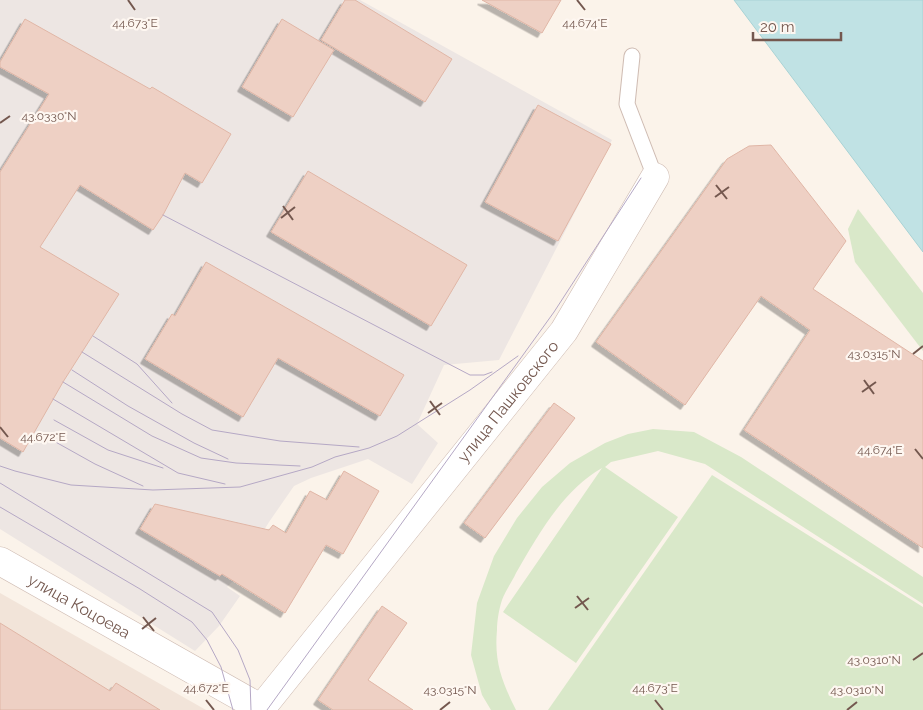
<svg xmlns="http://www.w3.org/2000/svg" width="923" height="710" font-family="Raleway,sans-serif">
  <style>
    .residential { fill: #f2e4d9 }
    .industrial { fill: #ede6e3 }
    .green { fill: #d9e8c9 }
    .water { fill: #c0e2e4; stroke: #a7d2d5 }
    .building { fill: #eed0c4; stroke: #e0b6a6; filter: url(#shadow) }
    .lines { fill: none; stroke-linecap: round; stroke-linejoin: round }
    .service-casing { stroke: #cfbcb3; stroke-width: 17 }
    .minor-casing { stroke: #cfbcb3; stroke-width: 29 }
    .tertiary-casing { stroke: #cfbcb3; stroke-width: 29 }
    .service { stroke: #fff; stroke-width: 15 }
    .minor { stroke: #fff; stroke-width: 28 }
    .tertiary { stroke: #fff; stroke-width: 28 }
    .tram { stroke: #b5a8c5; stroke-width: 1 }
    .ticks { fill: none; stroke: #74584f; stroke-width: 2 }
    .labels { text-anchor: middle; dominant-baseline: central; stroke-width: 4.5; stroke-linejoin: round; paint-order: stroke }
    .street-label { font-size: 16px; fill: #74584f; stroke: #fef7f1 }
    .ticks-label { font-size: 12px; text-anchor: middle; fill: #74584f; stroke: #fef7f1; stroke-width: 4.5; stroke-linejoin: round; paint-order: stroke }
  </style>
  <defs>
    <filter id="shadow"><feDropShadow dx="-4.5" dy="4.5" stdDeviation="0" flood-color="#0004"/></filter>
  </defs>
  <rect width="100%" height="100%" fill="#fbf3ea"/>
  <polygon class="residential" points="0,593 206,710 0,710"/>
  <polygon class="industrial" points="0,0 360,0 612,140 499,360 444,365 417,424 438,443 412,484 368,459 311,478 294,486 269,522 234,580 227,587 240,596 219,626 195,651 0,529"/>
  <g class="green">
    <polygon points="858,209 923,293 923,351 855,262 848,229"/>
    <path d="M 653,429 L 694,432 L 741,457 L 923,577 L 923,604 L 705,464 L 658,451 L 611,462 L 605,467 L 678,517 L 576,663 L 503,612 L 602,468 C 563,490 538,535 516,573 C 512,582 505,591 502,600 C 499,609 497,621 497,630 C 494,662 502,682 516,710 L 491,710 L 482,695 L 471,655 L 477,603 L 494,556 L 517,518 L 542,487 L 570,463 L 605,443 L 628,434 Z"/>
    <polygon points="712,475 923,607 923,710 548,710"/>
  </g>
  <polygon class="water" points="734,0 923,0 923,252"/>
  <g class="building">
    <polygon points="345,0 355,0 452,59 425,102 321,40"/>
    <polygon points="482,0 561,0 542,33"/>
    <polygon points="25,19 150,89 152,87 231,134 202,183 185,173 163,215 153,230 80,185 40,247 119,294 63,382 23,452 0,438 0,172 49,94 0,67 0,62"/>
    <polygon points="282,19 334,50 293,117 242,87"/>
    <polygon points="538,105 611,144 558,241 485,202"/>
    <polygon points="771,145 846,241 813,289 923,361 923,548 744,430 810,330 761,296 685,405 596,342 727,159 749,146"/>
    <polygon points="308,171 467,265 431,326 271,232"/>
    <polygon points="206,262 404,375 380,416 278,358 243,417 145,359 172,314 175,316"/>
    <polygon points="554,403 575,418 485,538 464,523"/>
    <polygon points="344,471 379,491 343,554 326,545 285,613 222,574 220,576 140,529 155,504 269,530 273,525 286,533 310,491 327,500"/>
    <polygon points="382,606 407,623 368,680 413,710 333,710 318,700"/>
    <polygon points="0,623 110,691 116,683 160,710 0,710"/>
  </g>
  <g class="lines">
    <defs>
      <polyline id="service" points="632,56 627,104 655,177"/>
      <g id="minor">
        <path id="s1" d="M 260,710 L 564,331 L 655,177"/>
      </g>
      <g id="tertiary">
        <path id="s2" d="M 0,561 L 264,710"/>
      </g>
    </defs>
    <use href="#service" class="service-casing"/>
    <use href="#minor" class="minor-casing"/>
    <use href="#tertiary" class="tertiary-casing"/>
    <use href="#service" class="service"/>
    <use href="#minor" class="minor"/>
    <use href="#tertiary" class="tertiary"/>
    <g class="tram">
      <polyline points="163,215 470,375 484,375 492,372"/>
      <polyline points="93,336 137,364 172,403"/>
      <polyline points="82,352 182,414 212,430 280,441 359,447"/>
      <polyline points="72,370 128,406 194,443 228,459"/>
      <polyline points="63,382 152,436 201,458 236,463 300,466"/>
      <polyline points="53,399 178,473 225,484"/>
      <polyline points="54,420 108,450 163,468"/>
      <polyline points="43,435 95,464 143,486"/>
      <polyline points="0,466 15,471 71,485 153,490 240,487 312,467 335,457 369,448 397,436 470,390 518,356"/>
      <polyline points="0,483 212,612 238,650 250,680 251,710"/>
      <polyline points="0,507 140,589 192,622 207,640 221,667 233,710"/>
      <polyline points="267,710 554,312 641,178"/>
    </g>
  </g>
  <path class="ticks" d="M 128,0 L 135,10M 577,0 L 585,10M 0,123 L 10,116M 716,185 L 727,199M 715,197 L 729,187M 283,206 L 293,220M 281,218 L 295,207M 913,354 L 923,346M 864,380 L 874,394M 862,392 L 876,382M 430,401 L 440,415M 428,413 L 442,403M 0,427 L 8,437M 915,449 L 923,459M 577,596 L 588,610M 575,608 L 589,598M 143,617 L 154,631M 142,629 L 156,618M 913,660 L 923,653M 206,700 L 214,710M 655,700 L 663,710M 440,710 L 450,702M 847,710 L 857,702"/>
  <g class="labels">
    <g class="street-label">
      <text stroke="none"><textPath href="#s1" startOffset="396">улица Пашковского</textPath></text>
      <text stroke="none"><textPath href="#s2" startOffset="91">улица Коцоева</textPath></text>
    </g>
  </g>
  <g class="ticks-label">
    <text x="135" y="27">44.673°E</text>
    <text x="585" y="27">44.674°E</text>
    <text x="49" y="120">43.0330°N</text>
    <text x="874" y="358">43.0315°N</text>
    <text x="43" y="441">44.672°E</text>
    <text x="880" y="454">44.674°E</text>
    <text x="874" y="664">43.0310°N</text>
    <text x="206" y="692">44.672°E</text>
    <text x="655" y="692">44.673°E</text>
    <text x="450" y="694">43.0315°N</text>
    <text x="857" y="694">43.0310°N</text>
  </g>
  <path d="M753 32v8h88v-8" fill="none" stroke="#74584f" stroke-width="2.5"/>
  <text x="760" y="32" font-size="15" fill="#74584f" stroke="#fef7f1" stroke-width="4" paint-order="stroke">20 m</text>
</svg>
